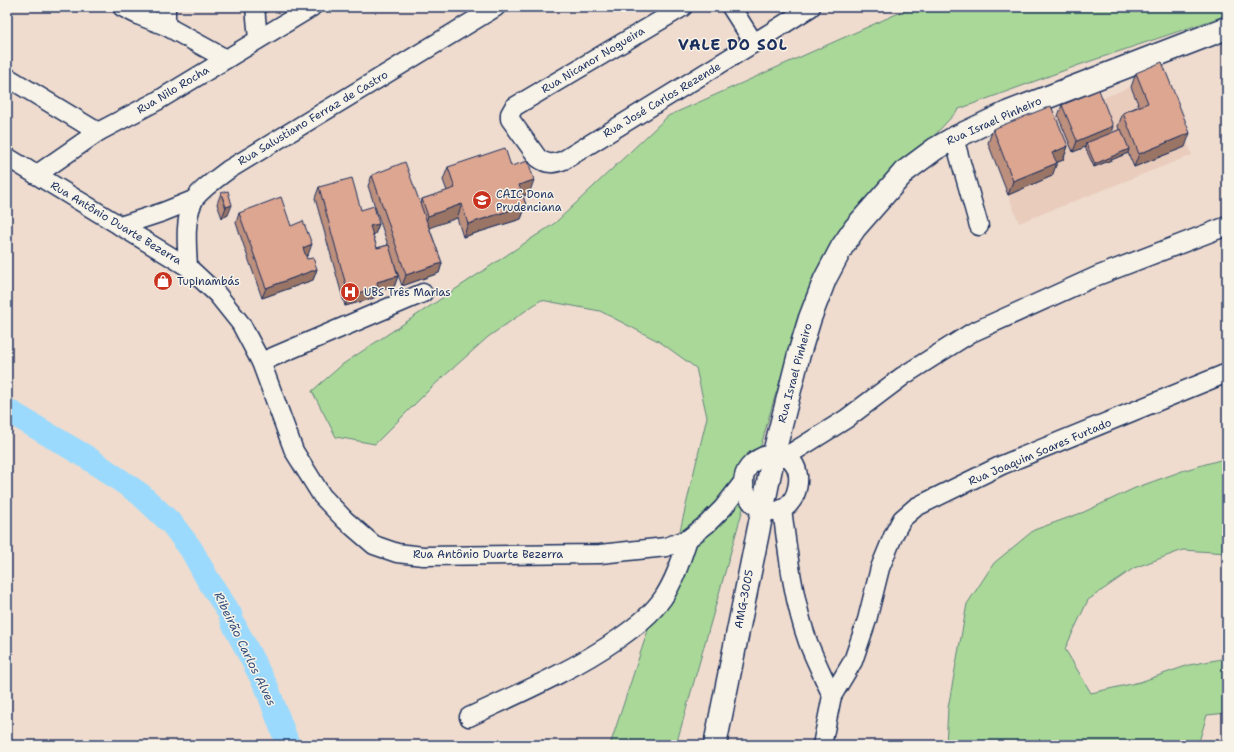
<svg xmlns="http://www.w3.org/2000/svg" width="1234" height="752" font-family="'Shantell Sans',sans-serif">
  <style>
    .built { fill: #e9ccbc }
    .green { fill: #a9d898; stroke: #62847b }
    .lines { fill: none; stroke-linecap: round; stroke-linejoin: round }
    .river { stroke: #9cdafd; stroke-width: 24 }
    .minor-casing { stroke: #1b2f5e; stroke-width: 21 }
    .major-casing { stroke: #1b2f5e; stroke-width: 25 }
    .minor { stroke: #f7f3e8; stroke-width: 18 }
    .major { stroke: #f7f3e8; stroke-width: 22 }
    .wall { fill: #bd8f7d; stroke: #1b2f5e }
    .shaded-wall { fill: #9a7466; stroke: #1b2f5e }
    .building { fill: #dca691; stroke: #1b2f5e }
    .labels { text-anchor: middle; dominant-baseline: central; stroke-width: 3; stroke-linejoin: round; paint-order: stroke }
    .street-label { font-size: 11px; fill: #1b2f5e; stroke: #f7f3e8 }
    .poi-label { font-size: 11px; fill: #1b2f5e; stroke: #f7f3e8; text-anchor: start }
    .water-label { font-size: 12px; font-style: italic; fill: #35517e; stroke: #f7f3e8 }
    .district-label { font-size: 15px; font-weight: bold; letter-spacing: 1px; fill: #1b2f5e; stroke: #f7f3e8 }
  </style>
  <rect width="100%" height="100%" fill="#efdcce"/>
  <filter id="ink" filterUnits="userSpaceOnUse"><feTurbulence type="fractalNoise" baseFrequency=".025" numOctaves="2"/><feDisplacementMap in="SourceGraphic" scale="8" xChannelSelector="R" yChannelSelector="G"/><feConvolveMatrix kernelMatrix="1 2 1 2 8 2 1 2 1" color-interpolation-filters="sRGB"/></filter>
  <g filter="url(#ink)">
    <polygon class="built" points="1161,75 1192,155 1019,223 988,143"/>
    <g class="green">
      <polygon points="916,7 1227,7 1227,15 1079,65 959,109 890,183 839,233 775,396 676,745 610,745 678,539 707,417 696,368 660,342 600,311 541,300 488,337 432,387 375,444 336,437 312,391 343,364 555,223 668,116 901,12"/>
      <polygon points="1227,458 1227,553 1183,550 1134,568 1088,600 1065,649 1091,693 1140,682 1189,665 1227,658 1227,713 1207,715 1198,745 946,745 948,708 967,604 994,563 1034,530 1084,512 1135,488 1185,470"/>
    </g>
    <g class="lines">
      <polyline class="river" points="7,410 88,458 140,494 172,524 191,549 207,578 230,614 233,623 267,688 288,745"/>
      <defs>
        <g id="minor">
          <polyline points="122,7 140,16 166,26 226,59"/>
          <polyline points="166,7 166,26"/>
          <polyline points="255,7 258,39"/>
          <path d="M 683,7 L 514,107 L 510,114 L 510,119 L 538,158 C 547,165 554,164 564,160 L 754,43 L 811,7"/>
          <polyline points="731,7 754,43"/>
          <polyline points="7,77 98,132"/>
          <polyline points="954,138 979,226"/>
          <polyline points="7,157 188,267 217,294 241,324 261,362 294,451 322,496 345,520 374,545 397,553 423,556 600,554 666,547 688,539 707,524 723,508 744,481"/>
          <polyline points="36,175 98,132 157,101 312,7"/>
          <polyline points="120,226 163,212 193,200"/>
          <path d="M 188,267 C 187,247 184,220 193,202 C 197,192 219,177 228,170 L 496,7"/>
          <polyline points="261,362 423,293"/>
          <path d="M 774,453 C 779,455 787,456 791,460 C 804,473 798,501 783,509 C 777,512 770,511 765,510 C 756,508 750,502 747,494 C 736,472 754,457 774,453 Z"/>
          <polyline points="785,457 846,419 903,376 971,333 1097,276 1227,226"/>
          <path d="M 782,509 C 788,554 793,600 808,642 C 815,660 824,678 832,696"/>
          <path d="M 469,717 C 520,693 572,671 618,639 C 635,627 651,615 663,598 C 675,580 681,560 688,539"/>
          <polyline points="822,745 832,696 853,661 867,620 880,568 894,534 902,519 916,507 1002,465 1227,373"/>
        </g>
        <polyline id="major" points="715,745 774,453 799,354 810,318 825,279 842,247 855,228 904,172 935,149 954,138 1009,112 1227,28"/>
      </defs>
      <use href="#minor" class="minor-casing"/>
      <use href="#major" class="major-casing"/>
      <use href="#minor" class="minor"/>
      <use href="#major" class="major"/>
    </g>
    <g class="wall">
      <polygon points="1136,73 1185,147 1134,167 1128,153 1094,167 1085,147 1073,152 1058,116 1062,105 1111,133 1119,130 1118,126 1123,113 1139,106 1131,87"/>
      <polygon points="993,129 1068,146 1063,160 1056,163 1052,176 1008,195 988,143"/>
      <polygon points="511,166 529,194 523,196 526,205 521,219 463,237 457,218 429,227 442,263 439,273 402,286 393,260 398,276 394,287 377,291 374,298 345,306 315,198 319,187 361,210 379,224 375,234 373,235 377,248 388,245 368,186 372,175 421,204 422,199 447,191 443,180 448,167"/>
      <polygon points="221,193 228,215 222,218 217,204"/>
      <polygon points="239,213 291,226 308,255 306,256 307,259 317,269 313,280 262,298 236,223"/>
    </g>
    <g class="shaded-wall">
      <polygon points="1113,126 1110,137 1086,143 1085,147 1073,152 1077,141"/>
      <polygon points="1190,133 1185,147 1134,167 1139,154"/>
      <polygon points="1068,146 1063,160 1047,166 1052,153"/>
      <polygon points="1129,149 1128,153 1094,167 1095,164"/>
      <polygon points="1057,163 1052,176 1008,195 1013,181"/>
      <polygon points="534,180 529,194 514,198 519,185"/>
      <polygon points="462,204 457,218 423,230 428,216"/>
      <polygon points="232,205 228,215 222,218 226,207"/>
      <polygon points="526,205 521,219 463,237 468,224"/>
      <polygon points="379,224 375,234 367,236 370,226"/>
      <polygon points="312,244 308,255 299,258 303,248"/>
      <polygon points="442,263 439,273 402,286 406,275"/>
      <polygon points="317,269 313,280 262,298 266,288"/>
      <polygon points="398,276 394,287 377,291 374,298 345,306 349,296 377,282"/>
    </g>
    <g class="building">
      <polygon points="1162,62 1190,133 1139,154 1123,113 1148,103 1136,73"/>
      <polygon points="1099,90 1113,126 1077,141 1062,105"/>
      <polygon points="1051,106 1068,146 1052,153 1057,163 1013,181 993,129"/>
      <polygon points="1121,129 1129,149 1095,164 1086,143"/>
      <polygon points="505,148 511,166 528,161 534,180 519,185 526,205 468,224 462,204 428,216 422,199 455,188 448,167"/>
      <polygon points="405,162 442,263 406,275 372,175"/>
      <polygon points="352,178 361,210 374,206 379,224 370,226 377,248 389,245 398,276 377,282 378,287 349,296 319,187"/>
      <polygon points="228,191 232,205 226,207 221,193"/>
      <polygon points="281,197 291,226 303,221 312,244 303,248 307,259 313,258 317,269 266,288 239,213"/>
    </g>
  </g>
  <defs>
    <symbol id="school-disc" viewBox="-11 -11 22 22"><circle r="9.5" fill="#c8321e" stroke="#f7f3e8"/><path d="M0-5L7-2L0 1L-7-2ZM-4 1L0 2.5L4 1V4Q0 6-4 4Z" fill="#fff"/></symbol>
    <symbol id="shop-disc" viewBox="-11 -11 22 22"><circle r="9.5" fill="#c8321e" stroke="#f7f3e8"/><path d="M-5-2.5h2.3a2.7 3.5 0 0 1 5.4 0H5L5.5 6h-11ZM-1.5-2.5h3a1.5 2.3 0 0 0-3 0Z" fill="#fff"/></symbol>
    <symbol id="hospital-disc" viewBox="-11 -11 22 22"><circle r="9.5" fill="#c8321e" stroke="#f7f3e8"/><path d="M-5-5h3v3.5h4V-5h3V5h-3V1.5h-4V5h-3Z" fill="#fff"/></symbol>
  </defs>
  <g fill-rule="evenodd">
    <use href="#school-disc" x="471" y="189" width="22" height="22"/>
    <use href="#shop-disc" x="152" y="270" width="22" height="22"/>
    <use href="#hospital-disc" x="339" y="281" width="22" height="22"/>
  </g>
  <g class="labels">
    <g class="street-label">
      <text transform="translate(593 60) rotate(-31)">Rua Nicanor Nogueira</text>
      <text transform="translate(173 90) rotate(-31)">Rua Nilo Rocha</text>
      <text transform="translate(662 100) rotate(-31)">Rua José Carlos Rezende</text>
      <text transform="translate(313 118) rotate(-31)">Rua Salustiano Ferraz de Castro</text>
      <text transform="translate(994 121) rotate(-24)">Rua Israel Pinheiro</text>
      <text transform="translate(116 223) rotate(31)">Rua Antônio Duarte Bezerra</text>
      <text transform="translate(795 373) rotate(-75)">Rua Israel Pinheiro</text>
      <text transform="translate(1040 452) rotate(-23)">Rua Joaquim Soares Furtado</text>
      <text x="488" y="554">Rua Antônio Duarte Bezerra</text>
      <text transform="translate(744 599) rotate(-79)">AMG-3005</text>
    </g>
    <g class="poi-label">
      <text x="496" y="194">CAIC Dona<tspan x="496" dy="13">Prudenciana</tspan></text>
      <text x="177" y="281">Tupinambás</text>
      <text x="364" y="292">UBS Três Marias</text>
    </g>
    <g class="water-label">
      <text transform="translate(245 649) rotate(64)">Ribeirão Carlos Alves</text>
    </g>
    <g class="district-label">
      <text x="733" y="45">VALE DO SOL</text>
    </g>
  </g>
  <rect width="1234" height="752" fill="none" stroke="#f7f3e8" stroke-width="24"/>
  <rect x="12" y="12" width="1210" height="728" fill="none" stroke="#1b2f5e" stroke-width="1.5" filter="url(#ink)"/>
</svg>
